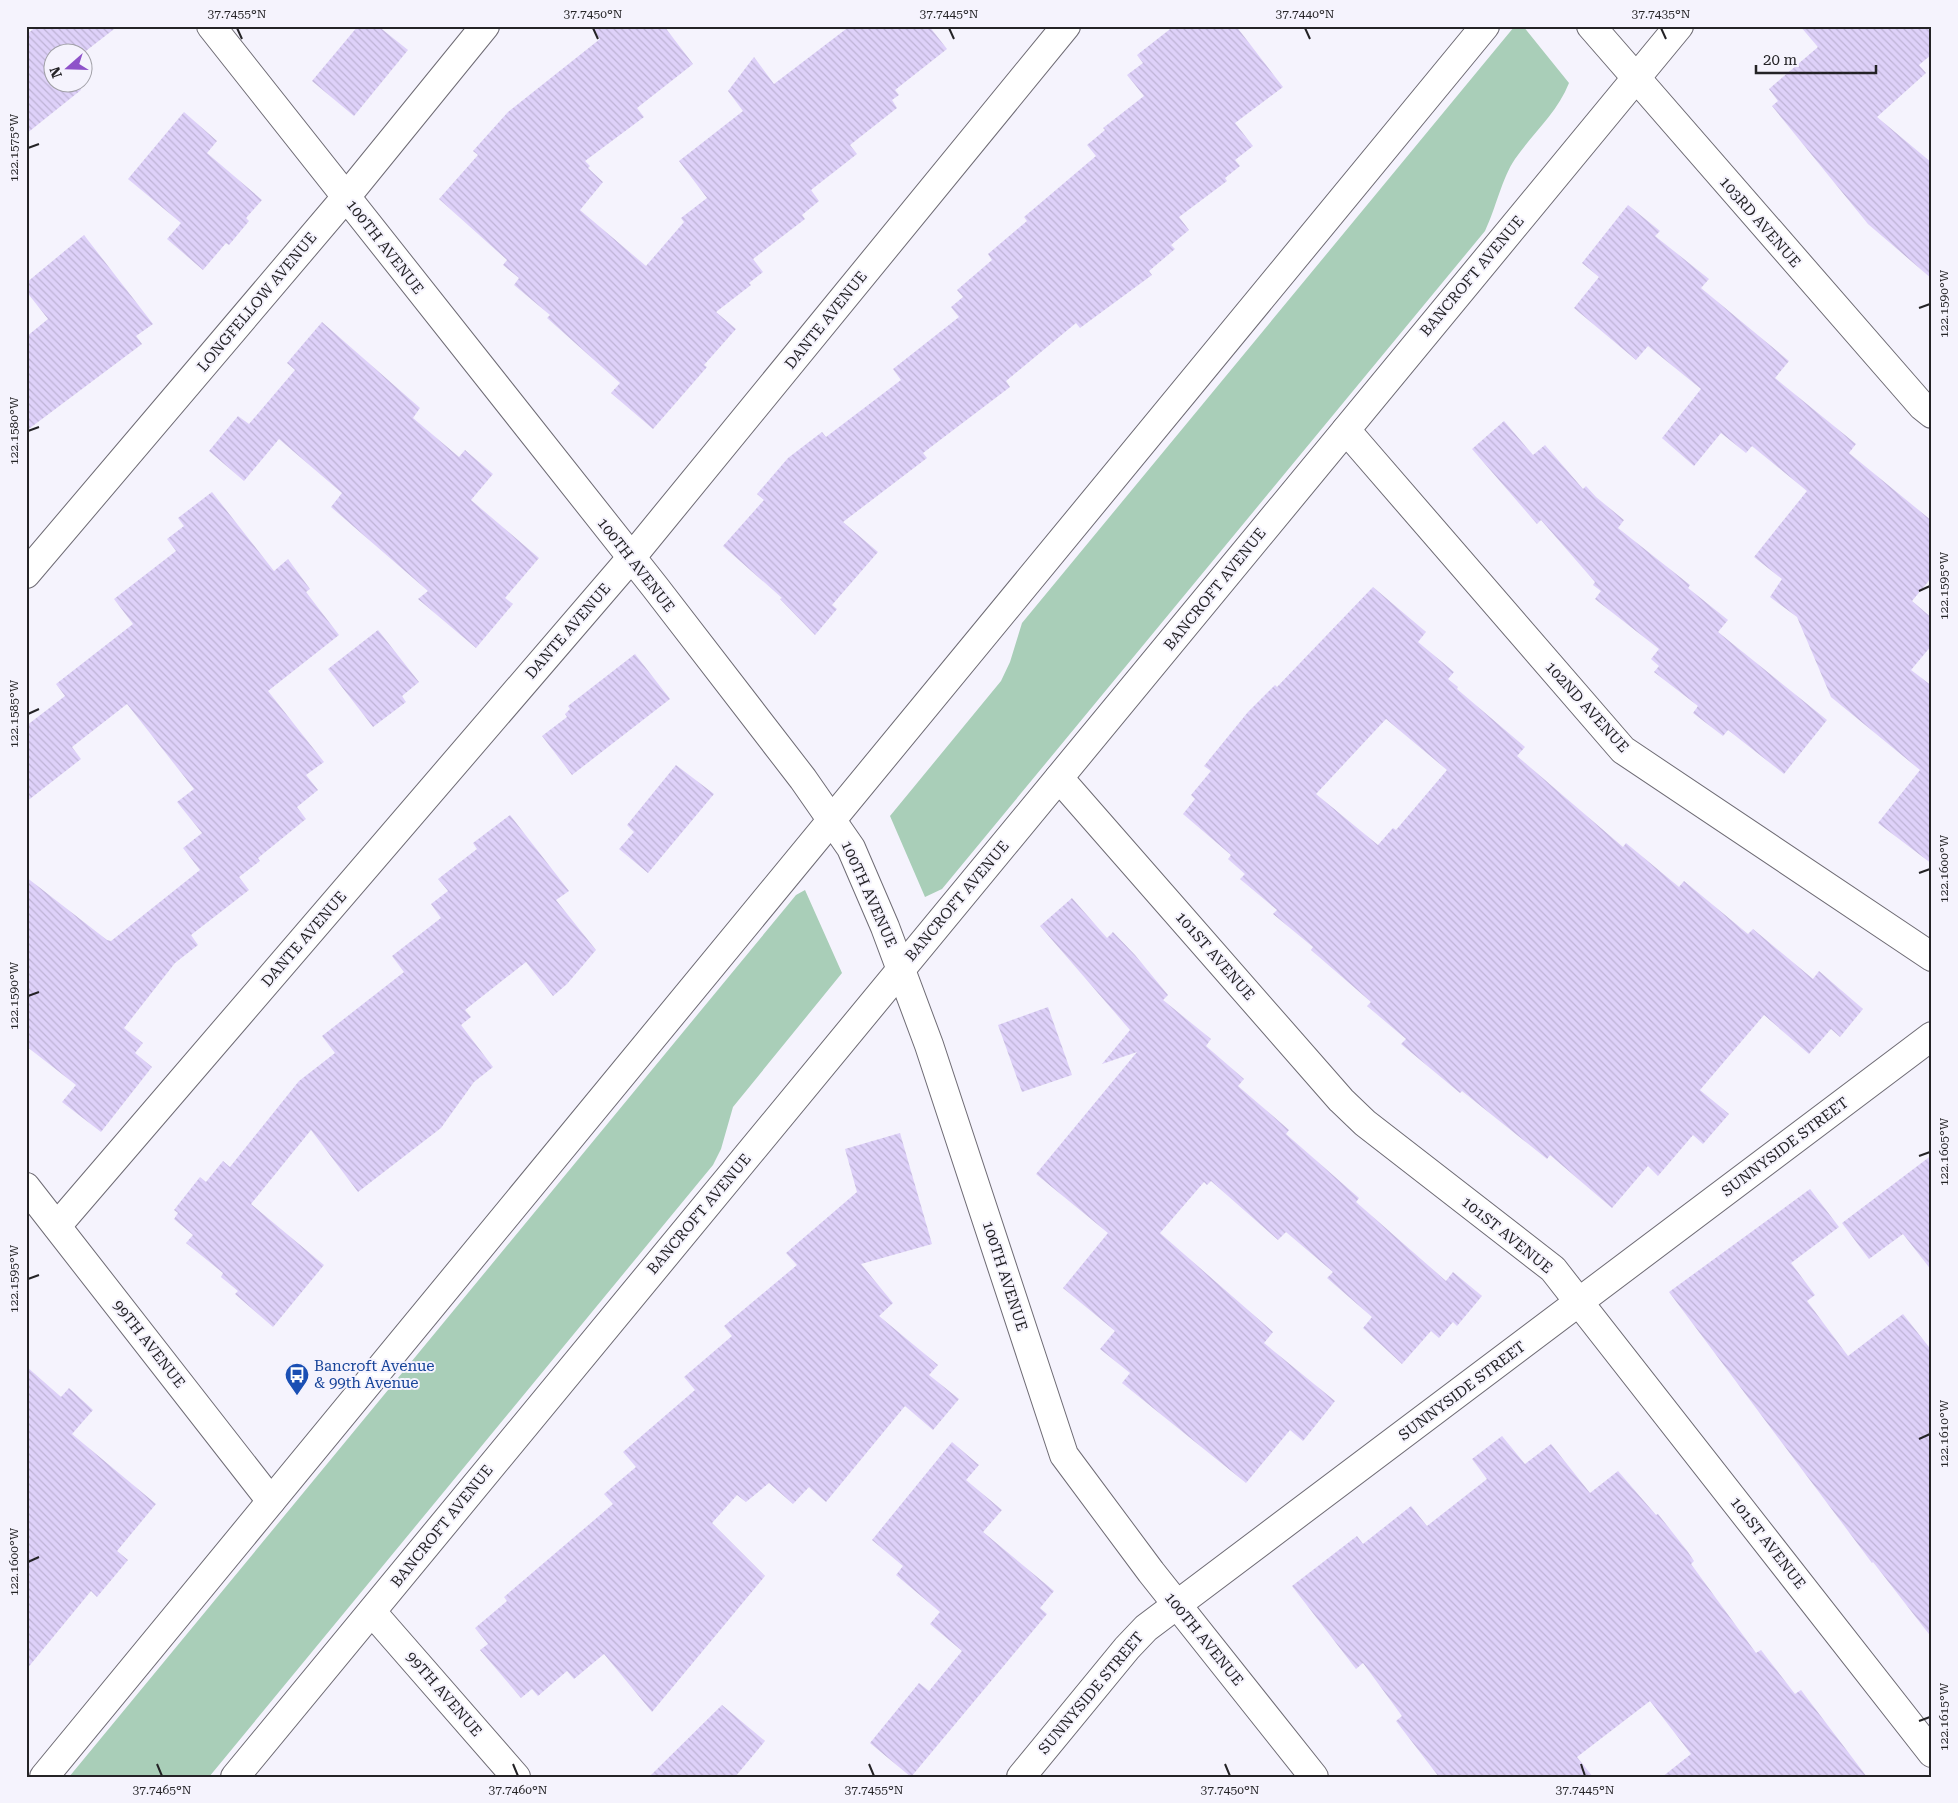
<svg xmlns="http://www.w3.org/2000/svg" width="1958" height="1803" font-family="'Roboto Serif',serif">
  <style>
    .green { fill: #a9ceb8 }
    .building { fill: url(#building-back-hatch); fill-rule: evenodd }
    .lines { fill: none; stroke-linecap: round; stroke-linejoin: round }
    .minor-casing { stroke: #6e6b74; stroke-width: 30 }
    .secondary-casing { stroke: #6e6b74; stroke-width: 30 }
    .minor { stroke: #fff; stroke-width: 28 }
    .secondary { stroke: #fff; stroke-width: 28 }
    .ticks { fill: none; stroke: #242326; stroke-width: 2 }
    .labels { text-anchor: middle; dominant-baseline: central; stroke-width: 4; stroke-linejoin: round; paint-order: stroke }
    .street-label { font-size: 15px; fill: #242326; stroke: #f5f3fd }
    .transit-label { font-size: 15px; fill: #164399; stroke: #f5f3fd; text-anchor: start }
    .neatline { fill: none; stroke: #242326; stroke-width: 2 }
    .ticks-label { font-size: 12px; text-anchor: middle; fill: #242326 }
  </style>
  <defs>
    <pattern id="building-back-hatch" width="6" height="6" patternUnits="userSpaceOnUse" patternTransform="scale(1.25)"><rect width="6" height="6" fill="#ded1f9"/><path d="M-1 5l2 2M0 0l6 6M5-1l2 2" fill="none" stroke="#beb3d5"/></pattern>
  </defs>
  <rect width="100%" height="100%" fill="#f5f3fd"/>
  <g class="green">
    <path d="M 1523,26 L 1569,83 C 1557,113 1533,133 1515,159 C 1502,178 1496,208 1485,231 L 942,889 L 925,897 L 890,816 L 1001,681 L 1010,662 L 1022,623 L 1514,27 Z"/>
    <polygon points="805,890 842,973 733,1107 721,1149 713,1165 209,1777 69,1777 787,906 796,895"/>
  </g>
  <g class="building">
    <polygon points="37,26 118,26 82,54 82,52 52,52 52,82 75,82 81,90 26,134 26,35"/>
    <polygon points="358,26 378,26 408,50 354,116 312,81"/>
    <polygon points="590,26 664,26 693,64 637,108 644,117 585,161 590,166 588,168 603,182 580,210 646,266 684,222 681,218 707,198 679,161 743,111 728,91 754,57 774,84 850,26 929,26 947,49 895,90 899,95 892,100 897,108 850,145 857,154 811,190 819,201 802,215 805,219 753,259 763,272 749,283 751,285 716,312 736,329 704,365 707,367 653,429 611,393 620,383 547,318 550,315 514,285 519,278 503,265 507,260 439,199 478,155 473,151 508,112 600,39"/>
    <polygon points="1174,26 1236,26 1283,87 1235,123 1253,146 1235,160 1240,166 1225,178 1227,181 1179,217 1189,230 1171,245 1175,249 1149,271 1152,275 1080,328 1076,323 1006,381 1010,387 923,453 927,458 843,522 878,552 832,605 837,609 815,635 780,599 782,598 723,546 764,500 757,494 788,458 822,432 826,437 901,380 893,369 959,317 951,307 963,297 957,290 992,260 988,254 1027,221 1024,217 1096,156 1087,145 1105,130 1103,128 1144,96 1127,75 1143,63 1137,55"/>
    <polygon points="1800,26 1932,26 1932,54 1919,65 1926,73 1877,117 1932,163 1932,279 1868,224 1772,106 1778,101 1769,89 1818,47"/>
    <polygon points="184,112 217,141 207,153 262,200 246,218 249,221 229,245 226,243 203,270 167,239 181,223 128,179"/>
    <polygon points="1628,205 1660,231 1655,236 1709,279 1701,288 1789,361 1775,378 1856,444 1849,453 1932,521 1932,577 1912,601 1932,618 1932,645 1911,670 1932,686 1932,864 1878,823 1920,770 1831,697 1797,617 1770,597 1782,579 1754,557 1807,491 1752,446 1746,453 1721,433 1694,466 1662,438 1701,389 1648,346 1636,360 1574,308 1599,277 1582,263"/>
    <polygon points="84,235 153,324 136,336 142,344 26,431 26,337 48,319 26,291 26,283"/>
    <polygon points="322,322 420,408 413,418 459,457 465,450 493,474 471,500 539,558 505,598 513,604 476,648 418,599 428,591 331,507 342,493 279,439 244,481 209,451 238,416 249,424 295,370 287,363"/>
    <polygon points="1504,421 1533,455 1545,445 1583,489 1586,486 1596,497 1624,520 1618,528 1690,585 1688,588 1728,620 1718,632 1827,720 1784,774 1728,730 1723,736 1693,713 1698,706 1654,672 1659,666 1651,659 1659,649 1595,599 1601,591 1593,585 1595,582 1541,520 1537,524 1472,449"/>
    <polygon points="212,492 274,571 288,559 310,589 306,592 339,635 268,691 324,762 306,775 318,790 297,807 306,819 258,858 260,861 239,877 249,890 191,935 198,945 175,963 124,1028 143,1043 135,1053 152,1067 101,1132 62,1102 76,1085 26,1046 26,877 107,940 111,941 200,870 183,848 202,833 177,802 194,789 127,704 72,747 81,759 26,802 26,726 65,696 56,684 133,624 114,599 176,551 167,539 184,526 178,518"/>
    <path d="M 1373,587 L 1426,632 L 1418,642 L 1454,672 L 1448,679 L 1458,687 L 1457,689 L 1525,747 L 1517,756 L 1623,847 L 1626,843 L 1679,887 L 1684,881 L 1748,934 L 1753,929 L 1813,979 L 1819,971 L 1863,1009 L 1840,1037 L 1831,1029 L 1809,1054 L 1764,1015 L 1700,1090 L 1729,1114 L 1703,1144 L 1693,1135 L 1658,1176 L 1648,1166 L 1612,1208 L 1550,1155 L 1547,1159 L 1462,1091 L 1460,1093 L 1401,1044 L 1406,1039 L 1367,1006 L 1371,1002 L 1311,950 L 1313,947 L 1273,914 L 1277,910 L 1240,879 L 1245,874 L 1228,859 L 1231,855 L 1183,814 L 1195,799 L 1191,795 L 1211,771 L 1204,766 L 1248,712 L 1275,685 L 1277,687 ZM 1386,719 L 1447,770 L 1396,830 L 1393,828 L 1378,845 L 1316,794 Z"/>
    <polygon points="378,630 419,682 402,696 406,702 373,727 328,669"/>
    <polygon points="635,654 670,699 572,775 542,736 567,717 565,714 570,709 568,706"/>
    <polygon points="676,765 714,794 648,873 619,849 634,832 627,825"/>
    <polygon points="510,815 569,891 556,900 596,950 567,984 553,996 526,962 465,1010 471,1017 461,1025 493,1067 474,1082 441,1128 358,1192 311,1130 251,1204 324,1265 273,1327 235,1294 238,1291 221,1277 223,1273 186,1243 193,1235 174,1219 178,1213 174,1210 200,1177 206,1182 223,1161 230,1167 299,1081 335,1053 322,1036 404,972 392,956 441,918 431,904 448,891 438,879 477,849 473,843"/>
    <polygon points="1072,898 1107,938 1113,932 1135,955 1168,995 1163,1000 1211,1039 1206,1046 1244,1079 1238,1086 1289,1130 1286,1134 1359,1198 1356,1202 1446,1281 1453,1272 1482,1296 1457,1326 1453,1322 1439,1338 1431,1331 1402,1364 1363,1328 1372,1317 1327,1278 1333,1272 1286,1232 1278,1240 1211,1181 1207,1185 1204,1182 1160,1233 1273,1332 1264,1343 1335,1401 1303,1441 1290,1430 1246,1483 1122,1383 1130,1373 1100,1349 1115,1331 1063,1288 1108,1233 1036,1174 1137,1052 1102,1064 1130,1030 1040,926"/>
    <polygon points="1048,1007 1072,1075 1022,1092 998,1025"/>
    <polygon points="900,1133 932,1244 861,1264 893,1303 879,1316 938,1365 929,1375 959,1399 933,1430 905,1406 826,1502 809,1487 793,1504 769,1483 746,1502 737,1495 712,1523 765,1576 652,1712 604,1654 574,1679 567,1671 538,1696 532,1689 521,1698 480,1650 488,1644 475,1628 507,1601 504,1597 613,1504 604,1494 636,1467 623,1452 695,1390 684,1377 732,1336 724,1326 797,1265 786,1253 857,1192 845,1149"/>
    <polygon points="1932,1155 1932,1271 1903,1234 1869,1259 1842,1223"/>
    <polygon points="1810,1189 1839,1227 1791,1263 1815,1295 1807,1301 1848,1356 1903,1314 1932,1351 1932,1638 1873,1562 1872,1563 1669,1292"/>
    <polygon points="26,1366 61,1397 69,1388 93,1410 72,1434 156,1504 117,1551 128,1560 97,1597 91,1591 26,1670"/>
    <polygon points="1502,1436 1525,1464 1551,1444 1590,1493 1618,1471 1656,1515 1658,1514 1688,1552 1694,1561 1691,1564 1756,1653 1761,1650 1795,1694 1801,1690 1867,1777 1662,1777 1691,1754 1650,1701 1577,1757 1593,1777 1439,1777 1396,1721 1402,1716 1363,1663 1356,1669 1292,1586 1357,1536 1363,1544 1411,1506 1427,1526 1487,1479 1472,1459"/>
    <polygon points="952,1442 979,1465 966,1480 1002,1510 983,1532 1054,1591 1040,1608 1047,1614 911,1777 870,1743 919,1683 929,1691 962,1651 930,1624 940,1612 896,1575 903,1566 872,1540"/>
    <polygon points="722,1705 765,1741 735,1777 649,1777"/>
  </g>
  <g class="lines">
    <defs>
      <g id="minor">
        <polyline points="211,26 655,587 803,779 851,848 885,927 929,1045 1064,1455 1151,1572 1314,1777"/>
        <polyline points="1591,26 1922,406 1932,414"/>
        <polyline points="1346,430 1623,750 1932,957"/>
        <polyline points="26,574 346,197 485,26"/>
        <polyline points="1059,778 1341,1100 1365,1123 1553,1269 1932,1753"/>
        <polyline points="26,1187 271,1501"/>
        <polyline points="57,1226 631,558 1066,26"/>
        <polyline points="372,1612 516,1777"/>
        <polyline points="1021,1777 1127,1648 1146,1628 1932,1036"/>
      </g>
      <g id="secondary">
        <polyline points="44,1777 1485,26"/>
        <polyline points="235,1777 1679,26"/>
      </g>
    </defs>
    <use href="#minor" class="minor-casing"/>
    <use href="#secondary" class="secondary-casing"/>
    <use href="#minor" class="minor"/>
    <use href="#secondary" class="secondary"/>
  </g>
  <path class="ticks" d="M 237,28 L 242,39M 593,28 L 598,39M 949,28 L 954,39M 1305,28 L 1310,39M 1661,28 L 1666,39M 28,148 L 39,144M 1919,308 L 1930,304M 28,431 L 39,427M 1919,591 L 1930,586M 28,714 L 39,709M 1919,873 L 1930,869M 28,996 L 39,992M 1919,1156 L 1930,1152M 28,1279 L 39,1275M 1919,1439 L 1930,1434M 28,1562 L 39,1557M 1919,1721 L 1930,1717M 157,1764 L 162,1776M 513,1764 L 518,1776M 869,1764 L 874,1776M 1225,1764 L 1230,1776M 1581,1764 L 1585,1776"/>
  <defs>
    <symbol id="bus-pin" viewBox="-11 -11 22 30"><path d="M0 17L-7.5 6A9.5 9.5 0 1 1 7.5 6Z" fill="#1a4fb4" stroke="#f5f3fd"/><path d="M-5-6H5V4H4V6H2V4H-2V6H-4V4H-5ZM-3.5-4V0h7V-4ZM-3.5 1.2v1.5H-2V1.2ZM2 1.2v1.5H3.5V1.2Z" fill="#fff"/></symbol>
  </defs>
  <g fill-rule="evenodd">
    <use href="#bus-pin" x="283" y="1361" width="28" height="38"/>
  </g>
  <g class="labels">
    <g class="street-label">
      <text transform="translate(1760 222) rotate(49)">103RD AVENUE</text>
      <text transform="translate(385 247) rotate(52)">100TH AVENUE</text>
      <text transform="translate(1472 276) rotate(-50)">BANCROFT AVENUE</text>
      <text transform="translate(257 302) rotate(-50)">LONGFELLOW AVENUE</text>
      <text transform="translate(826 320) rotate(-51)">DANTE AVENUE</text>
      <text transform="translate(636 565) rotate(52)">100TH AVENUE</text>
      <text transform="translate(1215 589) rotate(-51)">BANCROFT AVENUE</text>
      <text transform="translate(568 631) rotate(-49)">DANTE AVENUE</text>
      <text transform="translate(1587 707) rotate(48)">102ND AVENUE</text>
      <text transform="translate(869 894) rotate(66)">100TH AVENUE</text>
      <text transform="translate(957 901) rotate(-50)">BANCROFT AVENUE</text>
      <text transform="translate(304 939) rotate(-49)">DANTE AVENUE</text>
      <text transform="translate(1215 956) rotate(49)">101ST AVENUE</text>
      <text transform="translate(1785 1147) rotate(-37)">SUNNYSIDE STREET</text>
      <text transform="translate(699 1214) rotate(-50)">BANCROFT AVENUE</text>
      <text transform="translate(1507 1235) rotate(39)">101ST AVENUE</text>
      <text transform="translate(1005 1276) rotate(72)">100TH AVENUE</text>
      <text transform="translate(149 1344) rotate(52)">99TH AVENUE</text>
      <text transform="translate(1462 1391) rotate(-37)">SUNNYSIDE STREET</text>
      <text transform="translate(442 1526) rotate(-51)">BANCROFT AVENUE</text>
      <text transform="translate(1768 1543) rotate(52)">101ST AVENUE</text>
      <text transform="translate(1204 1639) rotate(51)">100TH AVENUE</text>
      <text transform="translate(1091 1693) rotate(-50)">SUNNYSIDE STREET</text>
      <text transform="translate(444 1694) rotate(49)">99TH AVENUE</text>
    </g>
    <g class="transit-label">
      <text x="314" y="1366">Bancroft Avenue<tspan x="314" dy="17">&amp; 99th Avenue</tspan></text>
    </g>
  </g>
  <rect width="1958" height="1803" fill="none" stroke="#f5f3fd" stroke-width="55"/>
  <g transform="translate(68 68) rotate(250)"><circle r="24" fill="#f5f3fd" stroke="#a1a0a7"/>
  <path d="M0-4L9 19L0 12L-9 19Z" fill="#8e52c9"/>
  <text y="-8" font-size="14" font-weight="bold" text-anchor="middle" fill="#242326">N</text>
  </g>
  <path d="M1756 65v8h120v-8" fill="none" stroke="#242326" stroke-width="2.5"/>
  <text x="1763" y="65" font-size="15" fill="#242326" stroke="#f5f3fd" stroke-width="4" paint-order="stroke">20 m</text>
  <rect x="28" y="28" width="1902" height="1748" class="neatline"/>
  <g class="ticks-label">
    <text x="237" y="18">37.7455°N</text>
    <text x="593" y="18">37.7450°N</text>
    <text x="949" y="18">37.7445°N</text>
    <text x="1305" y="18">37.7440°N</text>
    <text x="1661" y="18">37.7435°N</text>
    <text transform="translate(14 148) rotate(-90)" y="4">122.1575°W</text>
    <text transform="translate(1944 304) rotate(-90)" y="4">122.1590°W</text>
    <text transform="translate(14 431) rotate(-90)" y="4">122.1580°W</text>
    <text transform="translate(1944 586) rotate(-90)" y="4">122.1595°W</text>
    <text transform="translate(14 714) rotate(-90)" y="4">122.1585°W</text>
    <text transform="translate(1944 869) rotate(-90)" y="4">122.1600°W</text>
    <text transform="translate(14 996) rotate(-90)" y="4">122.1590°W</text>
    <text transform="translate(1944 1152) rotate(-90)" y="4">122.1605°W</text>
    <text transform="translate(14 1279) rotate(-90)" y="4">122.1595°W</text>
    <text transform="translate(1944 1434) rotate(-90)" y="4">122.1610°W</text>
    <text transform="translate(14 1562) rotate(-90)" y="4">122.1600°W</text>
    <text transform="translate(1944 1717) rotate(-90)" y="4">122.1615°W</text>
    <text x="162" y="1794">37.7465°N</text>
    <text x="518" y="1794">37.7460°N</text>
    <text x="874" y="1794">37.7455°N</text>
    <text x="1230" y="1794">37.7450°N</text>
    <text x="1585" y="1794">37.7445°N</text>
  </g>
</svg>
